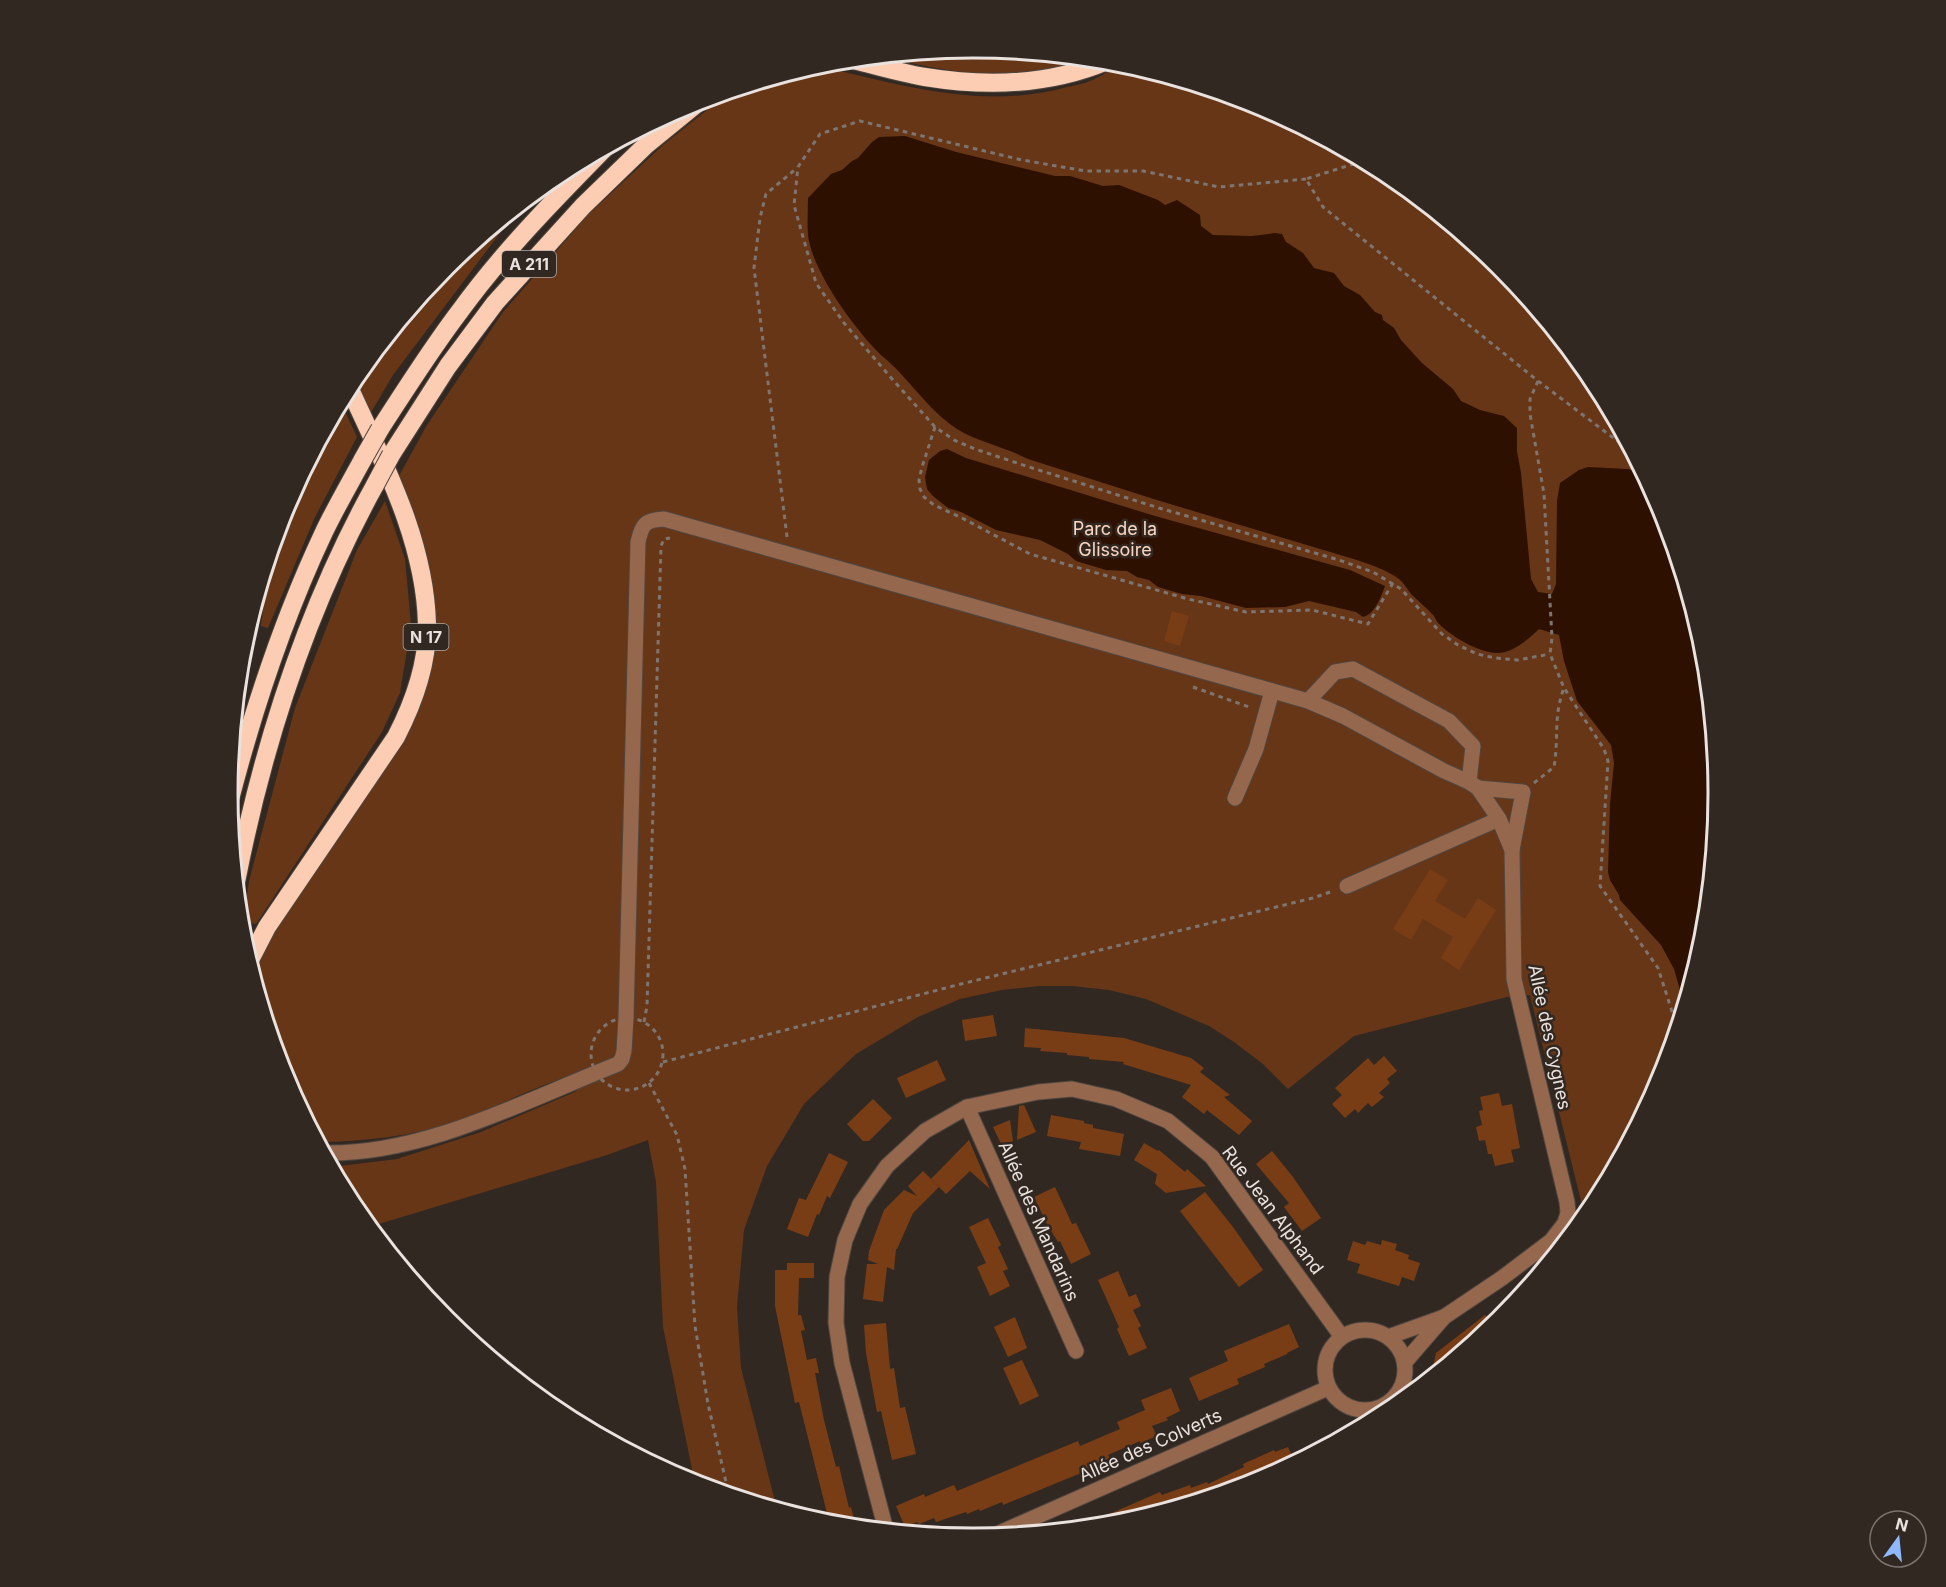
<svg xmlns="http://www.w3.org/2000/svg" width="1946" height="1587" font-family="Inter,sans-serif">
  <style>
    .green { fill: #663617 }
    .water { fill: #2e1000 }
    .building { fill: #793d15 }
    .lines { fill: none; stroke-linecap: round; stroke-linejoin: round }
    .minor-casing { stroke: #4f4640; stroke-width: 17 }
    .highway-casing { stroke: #4f4640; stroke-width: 20 }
    .path { stroke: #7e7570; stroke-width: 3; stroke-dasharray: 4.5 4.5; stroke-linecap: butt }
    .minor { stroke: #95674c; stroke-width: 15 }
    .highway { stroke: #fccdb3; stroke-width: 18 }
    .highway-bridge-casing { stroke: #4f4640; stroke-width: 20; stroke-linecap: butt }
    .highway-bridge { stroke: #fccdb3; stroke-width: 18 }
    .labels { text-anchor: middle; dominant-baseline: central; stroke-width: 5; stroke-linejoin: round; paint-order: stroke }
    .shield { fill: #322822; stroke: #b2aaa6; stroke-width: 1.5 }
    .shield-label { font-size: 16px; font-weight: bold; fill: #e9e2de }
    .park-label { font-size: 18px; fill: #fbd5c0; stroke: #322822 }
    .street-label { font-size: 18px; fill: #e9e2de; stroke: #322822 }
    .rim { fill: none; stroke: #e9e2de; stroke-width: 3 }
  </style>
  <rect width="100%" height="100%" fill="#322822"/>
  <g class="green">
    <path d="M 973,48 L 1082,59 C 1014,85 952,73 884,57 Z"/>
    <path d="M 1121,63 L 1259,105 L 1387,174 L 1500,267 L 1593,380 L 1662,509 L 1704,648 L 1718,794 L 1704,939 L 1662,1079 L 1593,1208 L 1585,1217 L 1530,995 L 1507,997 L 1354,1036 L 1288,1089 L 1263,1064 L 1234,1042 L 1209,1026 L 1146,999 L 1109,990 L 1072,986 L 1040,986 L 1002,990 L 960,999 L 918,1017 L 856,1054 L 804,1104 L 767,1166 L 744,1230 L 737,1307 L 741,1368 L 777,1509 L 695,1484 L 663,1327 L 656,1182 L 648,1140 L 607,1155 L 369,1227 L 353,1207 L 332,1167 L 397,1159 L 481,1132 L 577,1091 L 571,1076 C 531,1087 494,1109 455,1122 C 413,1136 362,1142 318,1142 L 284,1078 L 253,976 L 275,930 L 428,663 L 399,476 L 427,425 L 503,312 L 588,215 L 664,144 L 730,92 L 824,64 L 824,67 C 903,86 986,110 1067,87 C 1075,85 1083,84 1090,81 C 1101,77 1111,69 1121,63 Z"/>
    <polygon points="542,188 500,233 393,375 370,414 353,381 353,379 446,266"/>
    <polygon points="341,403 357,437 315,517 268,628 261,626 269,559 284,508"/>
    <polygon points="385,501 405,559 411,625 400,693 382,732 256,924 243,922 249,881 295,708 357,550"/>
  </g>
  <g class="water">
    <path d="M 905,136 L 956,152 L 1055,176 L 1070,176 L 1103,186 L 1119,185 L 1158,200 L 1165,205 L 1177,200 L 1200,215 L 1201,226 L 1213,235 L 1252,236 L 1275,233 L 1282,234 L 1286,242 L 1303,253 L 1314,268 L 1334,273 L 1344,286 L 1360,295 L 1375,312 L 1382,315 L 1383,320 L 1394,328 L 1401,340 L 1422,363 L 1453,389 L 1461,401 L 1480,410 L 1504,416 L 1517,428 L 1517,451 L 1521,473 L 1531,579 L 1538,592 L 1552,594 L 1556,584 L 1557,501 L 1560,483 L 1579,470 L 1588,467 L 1628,469 L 1636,471 L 1646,478 L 1662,509 L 1704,648 L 1718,794 L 1704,939 L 1684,1004 L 1674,969 L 1661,945 L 1620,900 L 1619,895 L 1610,880 L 1608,872 L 1610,804 L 1614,763 L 1611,745 L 1577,701 L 1564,661 L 1559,635 L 1539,629 C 1531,637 1517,649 1505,652 C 1486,658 1452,637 1439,624 C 1437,622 1435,618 1434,616 C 1427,608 1418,601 1411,594 C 1407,589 1404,583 1399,579 C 1387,570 1371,565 1357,560 L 1160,501 L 1028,459 C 1005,447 978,442 957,429 C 935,415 918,392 901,374 C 895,367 888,361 881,355 C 855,330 812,271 808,235 C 807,223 808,210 808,198 L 831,174 L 842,170 L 852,161 L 858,158 L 872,142 L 879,137 Z"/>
    <path d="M 947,449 L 966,458 L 1155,516 L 1350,570 L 1385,586 C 1381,597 1375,614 1363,617 L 1356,612 L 1309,601 L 1285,607 L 1246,608 L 1201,596 L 1182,594 L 1158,587 L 1149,580 L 1137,577 L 1127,571 L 1106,570 L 1076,561 L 1068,554 L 1040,540 L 996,530 L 961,512 L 948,508 L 933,496 L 927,489 L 925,477 L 929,460 L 940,451 Z"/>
  </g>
  <g class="building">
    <polygon points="1172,611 1189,616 1180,646 1164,641"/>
    <polygon points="1430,869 1448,880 1435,901 1465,919 1478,898 1496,910 1459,970 1441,958 1453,937 1423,919 1411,940 1393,929"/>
    <polygon points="993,1015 997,1036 965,1041 962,1020"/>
    <polygon points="1025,1028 1124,1038 1191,1058 1204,1068 1200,1072 1230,1095 1224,1097 1252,1121 1239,1135 1207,1110 1204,1114 1182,1097 1191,1085 1123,1064 1124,1062 1089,1059 1089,1057 1067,1055 1067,1053 1040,1051 1041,1048 1024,1047"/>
    <polygon points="1384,1056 1397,1071 1387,1079 1390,1083 1379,1093 1384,1097 1372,1107 1368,1103 1358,1113 1355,1109 1345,1118 1332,1104 1342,1095 1335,1088 1368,1058 1374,1065"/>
    <polygon points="937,1060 946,1080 906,1098 897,1078"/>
    <polygon points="1499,1093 1502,1106 1512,1104 1520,1148 1511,1150 1514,1162 1495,1166 1492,1154 1488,1154 1485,1140 1479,1141 1476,1127 1482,1125 1479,1111 1483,1110 1480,1097"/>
    <polygon points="873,1099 892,1118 869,1141 863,1141 847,1124"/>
    <polygon points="1024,1105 1036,1132 1017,1140 1019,1106"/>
    <polygon points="1051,1115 1084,1121 1084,1123 1093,1125 1093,1128 1124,1134 1120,1156 1079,1149 1081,1142 1047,1136"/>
    <polygon points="1010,1120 1013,1141 1002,1146 993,1127"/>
    <polygon points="969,1140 990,1189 970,1171 946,1194 931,1179"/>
    <polygon points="1144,1143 1158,1151 1159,1150 1185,1172 1187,1169 1206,1186 1166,1193 1155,1184 1157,1174 1134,1160"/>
    <polygon points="1272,1151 1293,1177 1321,1218 1302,1231 1284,1207 1289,1203 1256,1164"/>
    <polygon points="829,1153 848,1162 830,1198 827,1196 819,1215 817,1214 808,1237 787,1229 799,1198 806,1200"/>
    <polygon points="923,1171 939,1187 913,1213 897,1249 896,1249 894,1270 887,1267 883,1302 863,1299 867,1264 878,1264 868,1260 869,1251 884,1210 904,1190 917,1196 908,1186"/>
    <polygon points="1055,1187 1072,1224 1076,1223 1091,1254 1071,1264 1060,1241 1058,1242 1047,1224 1034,1197"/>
    <polygon points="1205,1192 1233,1227 1263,1270 1239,1287 1180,1211"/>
    <polygon points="988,1218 1001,1245 998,1247 1008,1269 1003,1271 1010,1286 990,1296 977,1267 986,1263 969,1227"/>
    <polygon points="1382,1240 1397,1244 1395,1250 1409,1255 1408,1259 1420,1263 1414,1281 1402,1277 1399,1286 1357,1273 1360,1264 1347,1260 1353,1241 1365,1245 1367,1241 1381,1245"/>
    <polygon points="787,1263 814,1263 814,1278 799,1278 798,1315 801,1315 805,1330 801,1331 807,1360 816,1358 819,1373 815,1373 824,1420 836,1467 839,1466 849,1508 851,1507 856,1527 828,1525 825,1514 827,1513 799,1402 795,1403 775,1306 775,1270 787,1270"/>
    <polygon points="1118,1271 1129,1297 1136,1294 1141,1306 1133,1310 1141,1326 1138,1328 1147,1348 1129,1356 1117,1329 1119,1327 1098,1280"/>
    <polygon points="1485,1315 1495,1325 1431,1377 1436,1353"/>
    <polygon points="1015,1317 1027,1348 1008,1357 994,1327"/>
    <polygon points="886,1323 890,1369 894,1368 900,1408 905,1407 916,1454 892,1460 881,1411 877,1412 866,1353 864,1325"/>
    <polygon points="1289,1324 1299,1347 1287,1353 1287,1354 1264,1364 1265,1367 1237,1379 1239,1384 1199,1401 1189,1378 1228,1361 1224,1351"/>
    <polygon points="1022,1360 1039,1396 1020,1405 1003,1368"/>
    <polygon points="1171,1388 1180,1411 1166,1418 1168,1420 1152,1426 1157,1436 1140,1443 1140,1441 1108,1455 1110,1458 1097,1463 1098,1466 1003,1505 1002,1502 980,1511 979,1509 967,1514 966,1512 936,1522 934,1518 919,1524 917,1522 905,1527 896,1506 924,1494 925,1497 954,1485 957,1491 1078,1441 1080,1446 1120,1429 1117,1422 1145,1410 1141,1400"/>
    <polygon points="1288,1447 1295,1463 1258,1482 1118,1525 1083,1528 1082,1526 1160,1492 1162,1495 1190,1485 1191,1488 1207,1482 1208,1484 1244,1467 1243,1464 1274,1450 1275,1452"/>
  </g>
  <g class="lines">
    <defs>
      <g id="minor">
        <polyline points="1308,701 1335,672 1353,669 1449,721 1473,746 1469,782"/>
        <polyline points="1478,788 1523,792 1512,850"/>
        <polyline points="1235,798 1256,749 1272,691"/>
        <polyline points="1347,886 1499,819"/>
        <polyline points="967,1107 1076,1351"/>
        <path d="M 324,1153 C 425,1155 526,1100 618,1064 L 622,1059 L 624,1051 L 626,1018 L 638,542 C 642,524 645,520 664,519 L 1308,701 L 1343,716 L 1444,771 L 1469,782 L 1478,788 L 1499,819 L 1512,850 L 1514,979 L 1567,1202 L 1568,1213 L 1565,1223 L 1551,1241 L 1502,1278 L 1444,1317"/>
        <circle cx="1365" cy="1370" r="40"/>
        <polyline points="1388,1337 1444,1317 1405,1362"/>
        <polyline points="886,1530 842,1363 836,1323 837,1277 845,1240 860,1204 887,1166 925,1131 967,1107 1038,1092 1072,1089 1116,1099 1168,1121 1212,1157 1342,1337"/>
        <polyline points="988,1538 1328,1388"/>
      </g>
      <g id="highway">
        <path d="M 854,60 C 877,66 901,73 925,77 C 986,87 1050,85 1107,61"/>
        <path d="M 380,429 C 406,389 431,349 460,311 C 502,253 553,201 603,150"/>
        <polyline points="391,455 448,366 495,303 583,206 646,145 700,101"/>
        <polyline points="239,672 249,626"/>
        <path d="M 229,803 C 253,710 283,619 324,532 C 336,507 350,483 363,459"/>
        <path d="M 236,882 C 263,744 306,610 375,485"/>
        <path d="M 249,962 L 267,927 L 396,737 C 414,702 428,663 427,624 C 425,540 383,462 349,387"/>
      </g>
    </defs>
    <use href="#minor" class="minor-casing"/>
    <use href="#highway" class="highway-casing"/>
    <g class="path">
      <polyline points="1363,161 1306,179 1323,207 1538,381 1632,452"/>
      <polyline points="1306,179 1219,187 1143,171 1086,171 1022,160 860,121 820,134 798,167 794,205 816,283 844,323 893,380 935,427 954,440 975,449 1026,466 1159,508 1339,560 1373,572 1401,589 1442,634 1458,645 1477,654 1495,658 1518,660 1550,654"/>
      <polyline points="1538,381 1530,399 1530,414 1544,494 1552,638 1550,654 1564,688 1604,749 1608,761 1600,886 1658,968 1677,1027"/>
      <polyline points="935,427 922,467 919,480 920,489 924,497 934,505 962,518 1030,554 1188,599 1246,612 1312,610 1368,624 1393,583"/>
      <polyline points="787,537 754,268 760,218 766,194 797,168"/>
      <polyline points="1193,687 1252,708"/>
      <path d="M 1534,783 L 1554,767 C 1559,738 1553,717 1564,688"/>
      <circle cx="627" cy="1054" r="36"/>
      <polyline points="644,1022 647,1006 661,546 664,539 670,538"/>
      <polyline points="663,1062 961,984 1313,898 1333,891"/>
      <polyline points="649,1083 677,1135 685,1169 695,1326 708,1404 729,1495"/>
    </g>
    <use href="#minor" class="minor"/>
    <use href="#highway" class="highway"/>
    <defs>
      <g id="highway-bridge">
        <polyline points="363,459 380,429"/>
        <polyline points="375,485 391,455"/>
      </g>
    </defs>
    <use href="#highway-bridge" class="highway-bridge-casing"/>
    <use href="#highway-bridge" class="highway-bridge"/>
  </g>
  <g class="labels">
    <g class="shield">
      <rect x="502" y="251" width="54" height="26" rx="4.5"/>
      <rect x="403.5" y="624" width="45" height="26" rx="4.5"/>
    </g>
    <g class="shield-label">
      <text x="529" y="264">A 211</text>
      <text x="426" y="637">N 17</text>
    </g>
    <g class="park-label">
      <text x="1115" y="528">Parc de la<tspan x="1115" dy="21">Glissoire</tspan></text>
    </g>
    <g class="street-label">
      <text transform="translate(1550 1037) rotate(78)">Allée des Cygnes</text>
      <text transform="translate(1273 1210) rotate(53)">Rue Jean Alphand</text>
      <text transform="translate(1039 1221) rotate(66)">Allée des Mandarins</text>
      <text transform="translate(1150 1445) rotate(-24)">Allée des Colverts</text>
    </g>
  </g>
  <path d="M0 0H1946V1587H0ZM238 793a735 735 0 1 1 1470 0a735 735 0 1 1-1470 0Z" fill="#322822" fill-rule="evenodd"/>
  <path class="rim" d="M238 793a735 735 0 1 1 1470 0a735 735 0 1 1-1470 0Z"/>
  <g transform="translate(1898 1539) rotate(15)"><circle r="28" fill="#322822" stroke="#7b726d" stroke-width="1.5"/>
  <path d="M0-4.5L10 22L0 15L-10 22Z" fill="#90b8fd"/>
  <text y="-9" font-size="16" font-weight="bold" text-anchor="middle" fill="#e9e2de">N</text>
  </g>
</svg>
